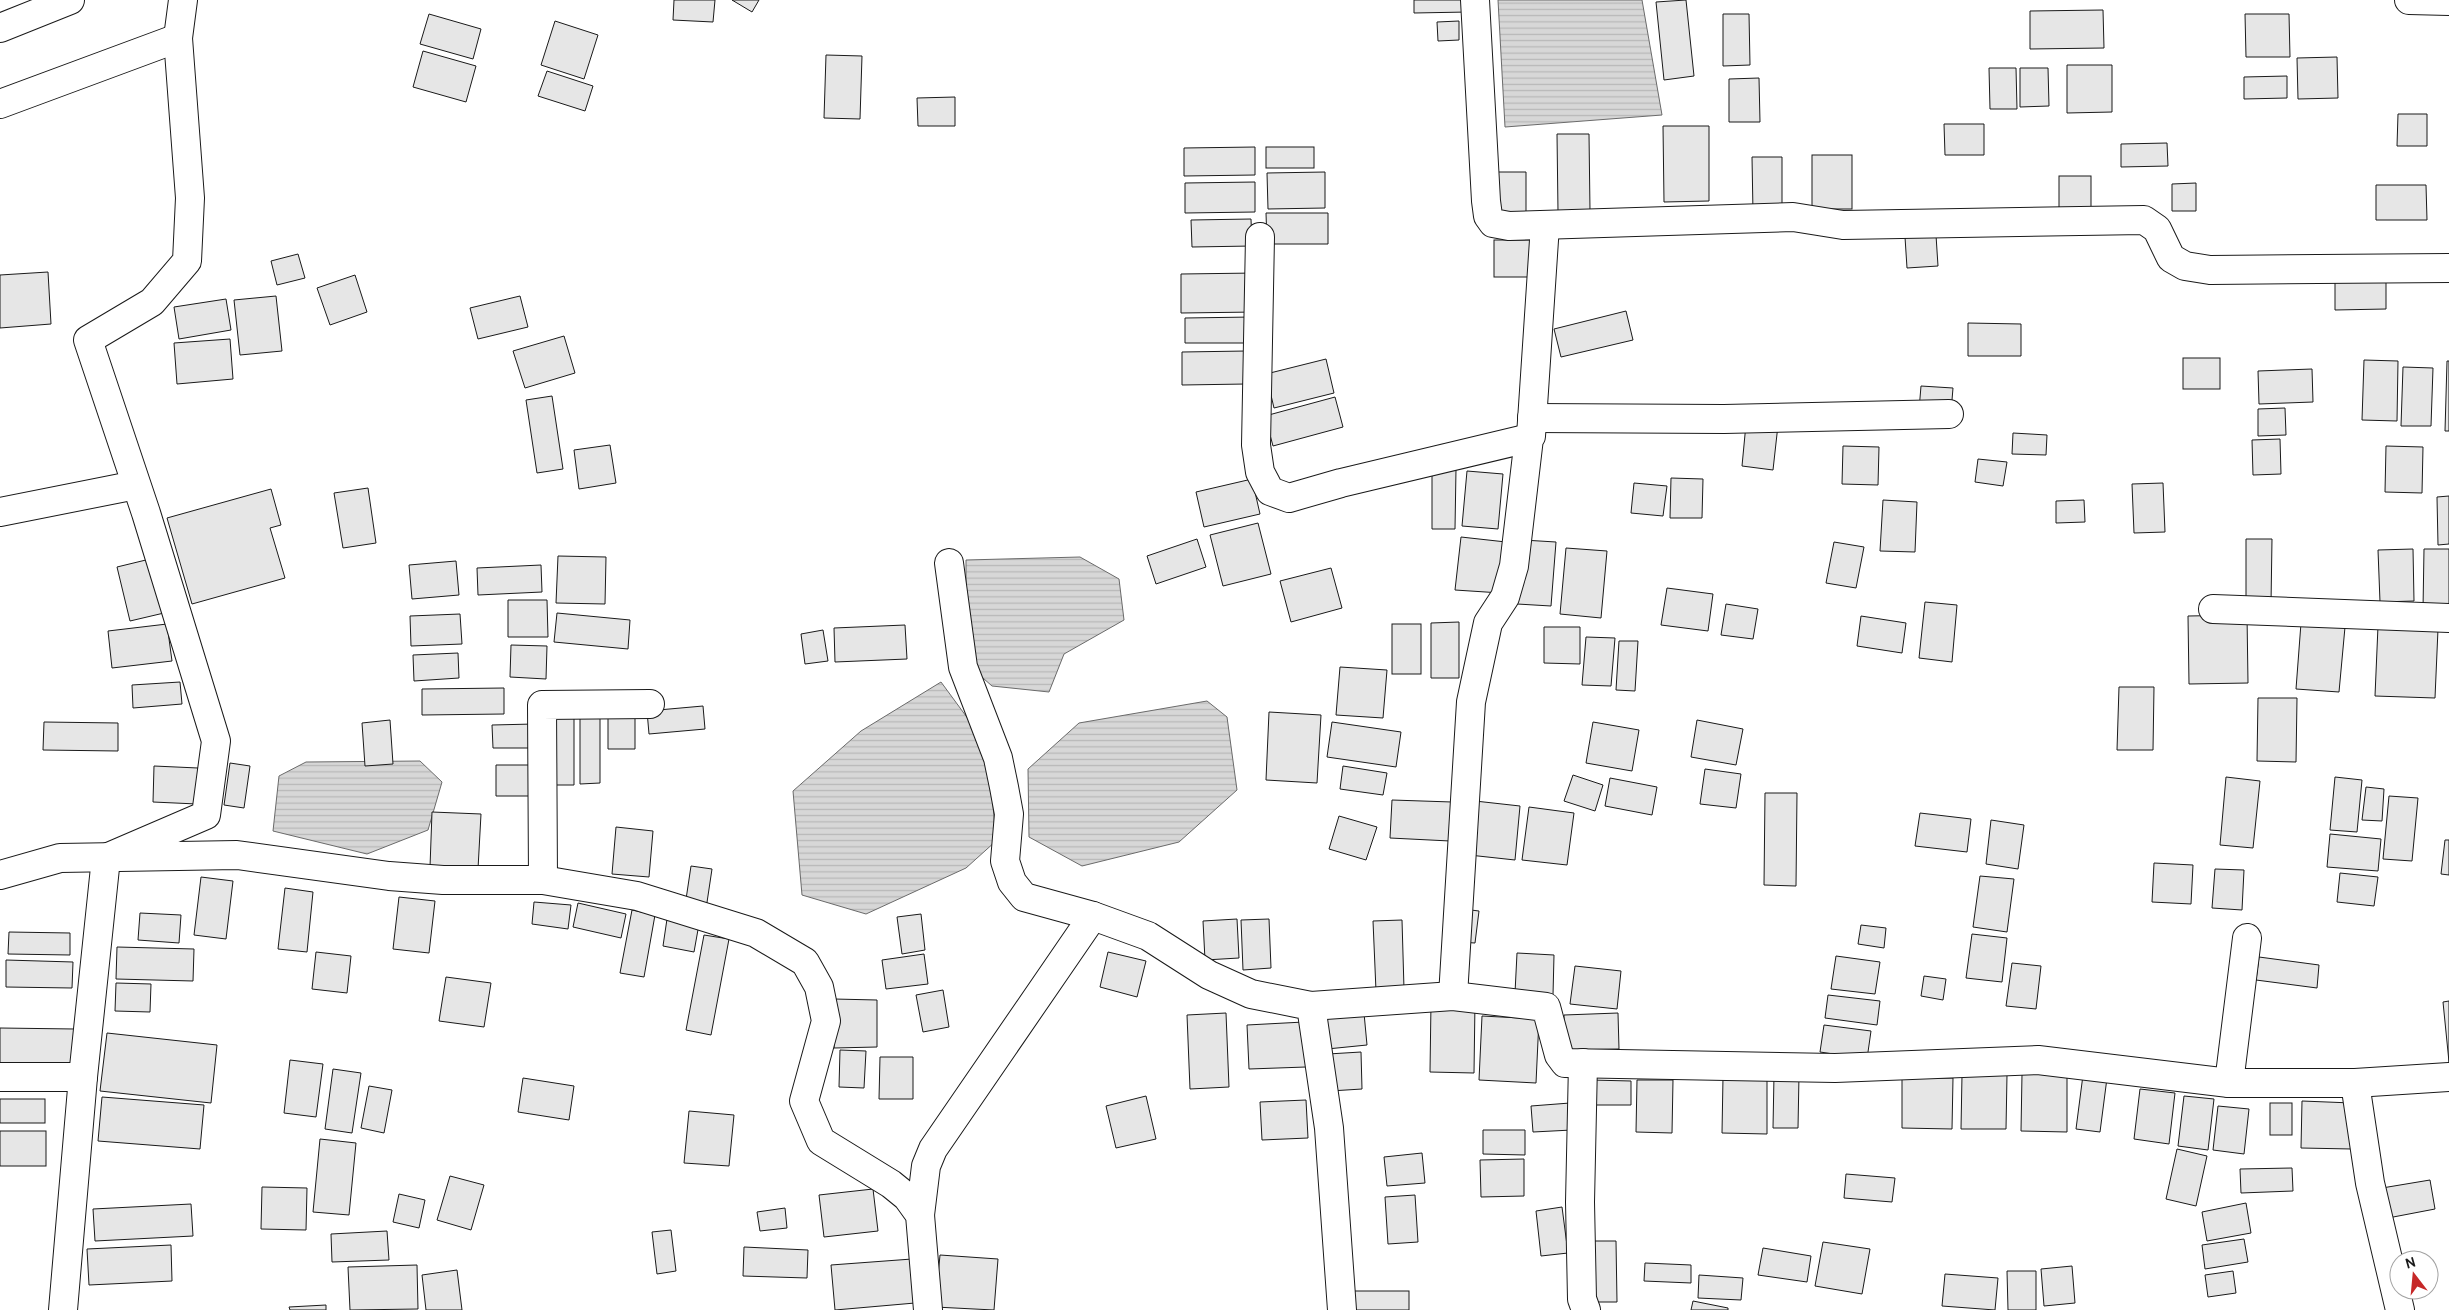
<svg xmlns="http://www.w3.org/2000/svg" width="2449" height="1310" font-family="Cabin,sans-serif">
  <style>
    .water { fill: url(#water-rules); stroke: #6a6a6a }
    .building { fill: #e6e6e6; stroke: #1a1a1a }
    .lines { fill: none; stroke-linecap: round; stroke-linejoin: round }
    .minor-casing { stroke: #1a1a1a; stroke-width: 30 }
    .highway-casing { stroke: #1a1a1a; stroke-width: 30 }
    .minor { stroke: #fff; stroke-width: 28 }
    .highway { stroke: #fff; stroke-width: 28 }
  </style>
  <defs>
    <pattern id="water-rules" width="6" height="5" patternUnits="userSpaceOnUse" patternTransform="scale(1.25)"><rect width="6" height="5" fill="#d7d7d7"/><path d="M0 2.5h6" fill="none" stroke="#b8b8b8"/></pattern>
  </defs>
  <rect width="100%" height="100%" fill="#fff"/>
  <g class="water">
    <polygon points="1498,0 1642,0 1662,115 1505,127"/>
    <polygon points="1080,557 1119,579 1124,620 1064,654 1049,692 992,686 966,663 966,560"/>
    <polygon points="941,682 988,746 996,841 966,868 866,914 802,895 793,791 861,731"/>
    <polygon points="1207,701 1227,717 1237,790 1179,842 1082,866 1029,837 1028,769 1079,723"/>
    <polygon points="420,761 442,782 428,830 367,854 273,831 279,776 306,762"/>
  </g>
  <g class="building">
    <polygon points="674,0 715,0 713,22 673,20"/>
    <polygon points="732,0 759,0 752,12"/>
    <polygon points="1414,0 1468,0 1468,12 1414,13"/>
    <polygon points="1686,0 1694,76 1664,80 1656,2"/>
    <polygon points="2103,10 2104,48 2030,49 2030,11"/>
    <polygon points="429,14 481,29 473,59 420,44"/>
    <polygon points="1723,14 1749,14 1750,65 1723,66"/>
    <polygon points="2245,14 2289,14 2290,57 2246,57"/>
    <polygon points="555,21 598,35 584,79 541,65"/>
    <polygon points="1459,21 1459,40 1438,41 1437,22"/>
    <polygon points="423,51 476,66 466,102 413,87"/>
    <polygon points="826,55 862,56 860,119 824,118"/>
    <polygon points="2337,57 2338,98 2298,99 2297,58"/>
    <polygon points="2067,65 2112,65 2112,112 2067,113"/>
    <polygon points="1989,68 2016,68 2017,109 1990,109"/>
    <polygon points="2020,68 2048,68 2049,106 2020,107"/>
    <polygon points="547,71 593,86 585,111 538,96"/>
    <polygon points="2287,76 2287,98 2244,99 2244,77"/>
    <polygon points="1759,78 1760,122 1729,122 1729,79"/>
    <polygon points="955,97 955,126 918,126 917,98"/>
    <polygon points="2398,114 2427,114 2427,146 2397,146"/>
    <polygon points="1944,124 1984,124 1984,155 1945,155"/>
    <polygon points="1663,126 1709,126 1709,201 1664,202"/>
    <polygon points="1557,134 1589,134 1590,211 1558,212"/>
    <polygon points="2167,143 2168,166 2121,167 2121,144"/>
    <polygon points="1255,147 1255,175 1184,176 1184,148"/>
    <rect x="1266" y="147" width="48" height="21"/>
    <rect x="1812" y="155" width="40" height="54"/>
    <polygon points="1752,157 1782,157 1782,213 1753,213"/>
    <polygon points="1325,172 1325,208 1268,209 1267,173"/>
    <polygon points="1498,172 1526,172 1526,216 1499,216"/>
    <rect x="2059" y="176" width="32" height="32"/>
    <polygon points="1255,182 1255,212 1185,213 1185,183"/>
    <polygon points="2196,183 2196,211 2172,211 2172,184"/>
    <polygon points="2376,185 2426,185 2427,220 2376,220"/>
    <polygon points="1266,213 1328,213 1328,244 1267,244"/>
    <polygon points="1251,219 1252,246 1192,247 1191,220"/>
    <polygon points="1936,235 1938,266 1907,268 1905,237"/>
    <rect x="1494" y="240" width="43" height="37"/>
    <polygon points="298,254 305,278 277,285 271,261"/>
    <polygon points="48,272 51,324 0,328 0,275"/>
    <polygon points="1256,273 1256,312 1181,313 1181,274"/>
    <polygon points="2386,273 2386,309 2335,310 2335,274"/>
    <polygon points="355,275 367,312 330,325 317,288"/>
    <polygon points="276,296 282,351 240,355 234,300"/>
    <polygon points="520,296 528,327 478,339 470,308"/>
    <polygon points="226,299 231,330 179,339 174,307"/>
    <polygon points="1626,311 1633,340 1561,357 1554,329"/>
    <polygon points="1252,317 1252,343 1185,343 1185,318"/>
    <polygon points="1968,323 2021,324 2021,356 1968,356"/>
    <polygon points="564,336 575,373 525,388 513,351"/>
    <polygon points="230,339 233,379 177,384 174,343"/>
    <polygon points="1246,351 1246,384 1182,385 1182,352"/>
    <rect x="2183" y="358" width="37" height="31"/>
    <polygon points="1326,359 1334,393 1274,408 1266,374"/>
    <polygon points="2364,360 2398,361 2397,421 2362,420"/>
    <polygon points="2447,361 2449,361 2449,431 2445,431"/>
    <polygon points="2403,367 2433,368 2431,426 2401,426"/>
    <polygon points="2312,369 2313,402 2259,404 2258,371"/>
    <polygon points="1921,386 1953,388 1951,412 1919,410"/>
    <polygon points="552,396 563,469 537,473 526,400"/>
    <polygon points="1335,397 1343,427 1273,446 1265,416"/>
    <polygon points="2285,408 2286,435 2258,436 2258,409"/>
    <polygon points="1746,424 1778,425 1773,470 1742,466"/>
    <polygon points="2013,433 2047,435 2046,455 2012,454"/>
    <polygon points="2280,439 2281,474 2253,475 2252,440"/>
    <polygon points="610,445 616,483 579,489 574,450"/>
    <polygon points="1843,446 1879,447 1878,485 1842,484"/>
    <polygon points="2386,446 2423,447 2422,493 2385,492"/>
    <polygon points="1978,459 2007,462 2003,486 1975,482"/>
    <polygon points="1432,469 1456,469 1455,529 1432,529"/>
    <polygon points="1467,471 1503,474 1498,529 1462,526"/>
    <polygon points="1671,478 1703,479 1702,518 1670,518"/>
    <polygon points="1252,479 1260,514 1204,527 1196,492"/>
    <polygon points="1634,483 1667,486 1663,516 1631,513"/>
    <polygon points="2163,483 2165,532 2134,533 2132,484"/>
    <polygon points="368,488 376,543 343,548 334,493"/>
    <polygon points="271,489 281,525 270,528 285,578 192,604 167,518"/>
    <polygon points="2449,496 2449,544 2438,545 2437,497"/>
    <polygon points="1883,500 1917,502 1915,552 1880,551"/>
    <polygon points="2084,500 2085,522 2056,523 2056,501"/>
    <polygon points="1258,523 1271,574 1223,586 1210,535"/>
    <polygon points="1461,537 1506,542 1501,593 1455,590"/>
    <polygon points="1197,539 1206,567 1156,584 1147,556"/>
    <polygon points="2246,539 2272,539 2271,604 2246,603"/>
    <polygon points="1523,540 1556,542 1551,606 1517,604"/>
    <polygon points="1834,542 1864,547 1856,588 1826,583"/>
    <polygon points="1566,548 1607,551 1601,618 1560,614"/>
    <polygon points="2413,549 2414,601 2380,602 2378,550"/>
    <polygon points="2424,549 2449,549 2449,610 2423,609"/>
    <polygon points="558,556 606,557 605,604 556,603"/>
    <polygon points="150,559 164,613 130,621 117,567"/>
    <polygon points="456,561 459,595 412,599 409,565"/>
    <polygon points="541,565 542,592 478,595 477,568"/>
    <polygon points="1331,568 1342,608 1291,622 1280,581"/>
    <polygon points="1667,588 1713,594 1708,631 1661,625"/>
    <polygon points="508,600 547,600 548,637 508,637"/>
    <polygon points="1925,602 1957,605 1952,662 1919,658"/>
    <polygon points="1726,604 1758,609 1753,639 1721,635"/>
    <polygon points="557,613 630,620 628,649 554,642"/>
    <polygon points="460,614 462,644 411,646 410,616"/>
    <polygon points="2247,615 2248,683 2189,684 2188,616"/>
    <polygon points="1861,616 1906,623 1902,653 1857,646"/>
    <polygon points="1459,622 1459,678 1431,678 1431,623"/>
    <polygon points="2301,623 2345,627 2339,692 2296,689"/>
    <polygon points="167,624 172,661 112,668 108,631"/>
    <rect x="1392" y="624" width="29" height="50"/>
    <polygon points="905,625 907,659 835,662 834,628"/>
    <polygon points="2378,626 2438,629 2435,698 2375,696"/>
    <polygon points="1544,627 1580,627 1580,664 1544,663"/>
    <polygon points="823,630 828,661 805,664 801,634"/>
    <polygon points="1586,637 1615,638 1611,686 1582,685"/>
    <polygon points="1619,641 1638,641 1635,691 1616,690"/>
    <polygon points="511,645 547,646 546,679 510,677"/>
    <polygon points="458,653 459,678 414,681 413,655"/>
    <polygon points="1340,667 1387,670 1383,718 1336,715"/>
    <polygon points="180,682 182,704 133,708 132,685"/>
    <polygon points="2119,687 2154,687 2153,750 2117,750"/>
    <polygon points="504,688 504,714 422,715 422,689"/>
    <polygon points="2258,698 2297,698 2296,762 2257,761"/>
    <polygon points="703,706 705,729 649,734 647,711"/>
    <polygon points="1269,712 1321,715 1317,783 1266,780"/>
    <polygon points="549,717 574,717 574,785 550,785"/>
    <polygon points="580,717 600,717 600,783 580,784"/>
    <polygon points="635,717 635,749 608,749 608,718"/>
    <polygon points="390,720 393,764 365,766 362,723"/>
    <polygon points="1697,720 1743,729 1736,765 1691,757"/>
    <polygon points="44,722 118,723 118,751 43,750"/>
    <polygon points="1332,722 1401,732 1396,767 1327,757"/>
    <polygon points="1593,722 1639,730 1632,771 1586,763"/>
    <polygon points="534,724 535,748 493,748 492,725"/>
    <polygon points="230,763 250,766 244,808 224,805"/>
    <polygon points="496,765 535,765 536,796 496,796"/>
    <polygon points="154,766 198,768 197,804 153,802"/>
    <polygon points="1343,766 1387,773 1383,795 1340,789"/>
    <polygon points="1705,769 1741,774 1736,808 1700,804"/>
    <polygon points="1573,775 1603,785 1595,811 1564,801"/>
    <polygon points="2226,777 2260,781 2253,848 2220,845"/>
    <polygon points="2335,777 2362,780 2357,832 2330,830"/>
    <polygon points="1610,778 1657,787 1652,815 1605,806"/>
    <polygon points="2366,787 2384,789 2382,821 2362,820"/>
    <polygon points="1765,793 1797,793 1796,886 1764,885"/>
    <polygon points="2389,796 2418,798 2412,861 2383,859"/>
    <polygon points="1392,800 1452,802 1450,841 1390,838"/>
    <polygon points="1475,801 1520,806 1515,860 1469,855"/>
    <polygon points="1529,807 1574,813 1567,865 1522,860"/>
    <polygon points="432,812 481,814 478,869 430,867"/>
    <polygon points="1920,813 1971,819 1967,852 1915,846"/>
    <polygon points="1339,816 1377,827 1366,860 1329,849"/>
    <polygon points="1991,820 2024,825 2018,869 1986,864"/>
    <polygon points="616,827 653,831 649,877 612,874"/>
    <polygon points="2330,834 2381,839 2378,871 2327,867"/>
    <polygon points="2445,840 2449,840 2449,875 2441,874"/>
    <polygon points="2154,863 2193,865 2191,904 2152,902"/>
    <polygon points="691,866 712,869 706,909 685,906"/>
    <polygon points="2215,869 2244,870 2242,910 2212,908"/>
    <polygon points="2340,873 2378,877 2374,906 2337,902"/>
    <polygon points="1980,876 2014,879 2007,932 1973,927"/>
    <polygon points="201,877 233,881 226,939 194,935"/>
    <polygon points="285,888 313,892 307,952 278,949"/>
    <polygon points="399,897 435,901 429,953 393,949"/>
    <polygon points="534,902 571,905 568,929 532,924"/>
    <polygon points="578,903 626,914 621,938 573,927"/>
    <polygon points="1463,909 1479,911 1475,943 1459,942"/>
    <polygon points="632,910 655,915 644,977 620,973"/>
    <polygon points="140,913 181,915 179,943 138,940"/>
    <polygon points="921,914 925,950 902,954 897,917"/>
    <polygon points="667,919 699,924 694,952 663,946"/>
    <polygon points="1237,919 1239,958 1205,960 1203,921"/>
    <polygon points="1269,919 1271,968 1243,970 1241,920"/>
    <polygon points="1402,920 1404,989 1376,991 1373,921"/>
    <polygon points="1861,925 1886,928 1884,948 1858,944"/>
    <polygon points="9,932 70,933 70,955 8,954"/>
    <polygon points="1972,934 2007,938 2002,982 1966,978"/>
    <polygon points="704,935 729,939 711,1035 686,1030"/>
    <polygon points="117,947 194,949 193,981 116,979"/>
    <polygon points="316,952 351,956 347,993 312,989"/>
    <polygon points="1108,952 1146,961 1137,997 1100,987"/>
    <polygon points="1517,953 1554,955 1553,995 1515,993"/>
    <polygon points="924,954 928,984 886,989 882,960"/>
    <polygon points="1836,956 1880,962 1875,994 1831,989"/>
    <polygon points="2259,957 2319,965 2317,988 2256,980"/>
    <polygon points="6,960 73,962 72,988 6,987"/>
    <polygon points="2012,963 2041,966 2036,1009 2006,1006"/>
    <polygon points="1575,966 1621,971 1617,1009 1570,1004"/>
    <polygon points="1924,976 1946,979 1943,1000 1921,996"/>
    <polygon points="446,977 491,983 484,1027 439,1021"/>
    <polygon points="116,983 151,984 150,1012 115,1011"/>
    <polygon points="943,990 949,1027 923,1032 916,995"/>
    <polygon points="1828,995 1880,1001 1877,1025 1825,1018"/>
    <polygon points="834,999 877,1000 877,1047 834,1048"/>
    <polygon points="2449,1001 2449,1062 2443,1002"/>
    <polygon points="1475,1002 1474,1073 1430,1072 1431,1003"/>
    <polygon points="1226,1013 1229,1087 1190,1089 1187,1015"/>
    <polygon points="1364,1013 1367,1045 1327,1049 1324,1017"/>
    <polygon points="1618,1013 1619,1049 1564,1050 1564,1015"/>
    <polygon points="1482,1016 1539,1019 1536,1083 1479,1080"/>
    <polygon points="1304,1022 1306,1067 1249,1069 1247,1025"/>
    <polygon points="1824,1025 1871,1031 1867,1059 1820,1052"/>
    <polygon points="0,1028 75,1029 74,1066 0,1064"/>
    <polygon points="107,1033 217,1045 211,1103 100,1091"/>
    <polygon points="840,1050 866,1051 864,1088 839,1087"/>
    <polygon points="1361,1052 1362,1089 1330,1091 1328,1054"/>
    <polygon points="880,1057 913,1057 913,1099 879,1099"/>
    <polygon points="290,1060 323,1064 316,1117 284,1113"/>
    <polygon points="333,1069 361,1073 352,1133 325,1129"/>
    <polygon points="2022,1074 2067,1074 2067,1132 2021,1131"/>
    <polygon points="1774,1075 1799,1075 1798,1128 1773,1128"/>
    <polygon points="1962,1075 2007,1075 2006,1129 1961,1129"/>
    <polygon points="2083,1075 2107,1078 2100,1132 2076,1129"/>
    <polygon points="1723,1077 1767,1078 1767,1134 1722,1133"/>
    <polygon points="523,1078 574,1086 569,1120 518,1112"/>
    <polygon points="1902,1078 1953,1078 1952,1129 1902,1128"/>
    <polygon points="1591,1080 1631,1081 1631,1105 1591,1105"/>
    <polygon points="1637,1080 1673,1080 1672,1133 1636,1132"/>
    <polygon points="369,1086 392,1090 384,1133 361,1128"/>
    <polygon points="2140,1089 2175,1093 2169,1144 2134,1139"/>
    <polygon points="1146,1096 1156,1139 1116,1148 1106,1106"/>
    <polygon points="2184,1096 2214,1099 2208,1150 2178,1146"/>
    <polygon points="102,1097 204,1105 200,1149 98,1141"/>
    <rect x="0" y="1099" width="45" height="24"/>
    <polygon points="1306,1100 1308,1138 1262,1140 1260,1102"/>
    <polygon points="2302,1101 2352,1103 2352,1149 2301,1148"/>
    <polygon points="1570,1103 1572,1130 1533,1132 1531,1106"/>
    <rect x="2270" y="1103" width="22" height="32"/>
    <polygon points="2218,1106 2249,1109 2244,1154 2213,1150"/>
    <polygon points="689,1111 734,1115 729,1166 684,1163"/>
    <polygon points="1483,1130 1525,1130 1525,1155 1483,1154"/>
    <rect x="0" y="1131" width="46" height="35"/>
    <polygon points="320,1139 356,1143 349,1215 313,1212"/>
    <polygon points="2177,1149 2207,1156 2196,1206 2166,1199"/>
    <polygon points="1422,1153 1425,1183 1387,1186 1384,1157"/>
    <polygon points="1524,1159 1524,1196 1481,1197 1480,1160"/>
    <polygon points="2292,1168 2293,1191 2241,1193 2240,1169"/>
    <polygon points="1846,1174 1895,1178 1892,1202 1844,1198"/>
    <polygon points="450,1176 484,1185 471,1230 437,1220"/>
    <polygon points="2430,1180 2435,1209 2388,1218 2382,1188"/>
    <polygon points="262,1187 307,1188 306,1230 261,1229"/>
    <polygon points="873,1189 878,1231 824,1237 819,1195"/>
    <polygon points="399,1194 425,1200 419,1228 393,1222"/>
    <polygon points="1415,1195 1418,1242 1388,1244 1385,1197"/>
    <polygon points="2246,1203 2251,1233 2207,1241 2202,1212"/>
    <polygon points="191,1204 193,1236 95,1241 93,1209"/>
    <polygon points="1562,1207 1568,1253 1541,1256 1536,1211"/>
    <polygon points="785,1208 787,1228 760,1231 757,1212"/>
    <polygon points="671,1230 676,1271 657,1274 652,1232"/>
    <polygon points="387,1231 389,1260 332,1262 331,1234"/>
    <polygon points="2244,1239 2248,1262 2205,1269 2202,1245"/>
    <polygon points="1586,1241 1616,1241 1617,1302 1587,1302"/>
    <polygon points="1823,1242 1870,1249 1862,1294 1815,1286"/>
    <polygon points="171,1245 172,1281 89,1285 87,1249"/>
    <polygon points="744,1247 808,1250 807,1278 743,1276"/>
    <polygon points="1763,1248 1811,1256 1807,1282 1758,1275"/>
    <polygon points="940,1255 998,1259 994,1310 935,1307"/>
    <polygon points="912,1259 915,1303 835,1310 831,1265"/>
    <polygon points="1645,1263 1691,1265 1691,1283 1644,1281"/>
    <polygon points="417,1265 418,1309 350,1310 348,1267"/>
    <polygon points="2072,1266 2075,1303 2044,1306 2041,1269"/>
    <polygon points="457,1270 462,1310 426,1310 422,1275"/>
    <polygon points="2007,1271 2036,1271 2036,1310 2008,1310"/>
    <polygon points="2233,1271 2236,1293 2208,1297 2205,1275"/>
    <polygon points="1945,1274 1998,1278 1995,1310 1942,1306"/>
    <polygon points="1699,1275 1743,1278 1741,1300 1698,1298"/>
    <rect x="1351" y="1291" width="58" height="19"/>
    <polygon points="1693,1301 1728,1308 1728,1310 1691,1310"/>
    <polygon points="326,1305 326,1310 290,1310 289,1307"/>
  </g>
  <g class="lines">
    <defs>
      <g id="minor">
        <polyline points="1475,0 1486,201 1488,216 1493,223 1509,226 1793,217 1843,225 2144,220 2157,229 2171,258 2185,266 2210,270 2449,268"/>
        <polyline points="2409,0 2449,1"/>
        <polyline points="0,104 178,38"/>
        <polyline points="1260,237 1256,445 1260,472 1270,491 1289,498 1341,483 1529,438"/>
        <polyline points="1532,418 1724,419 1949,414"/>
        <polyline points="0,512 136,485"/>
        <polyline points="949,563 963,667 998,758 1004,787 1009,814 1005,861 1012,882 1024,897 1093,916 1148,936 1209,975 1251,994 1311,1006 1329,1128 1342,1310"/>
        <polyline points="2213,609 2449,618"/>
        <polyline points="0,875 60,858 237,855 389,876 443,880 543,880 542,705 650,704"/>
        <polyline points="543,880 637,896 756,933 805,962 819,987 826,1021 804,1101 821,1141 891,1184 907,1197 920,1215 928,1310"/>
        <polyline points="1453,996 1471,702 1488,623 1505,597 1514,566 1529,438 1531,436 1545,225"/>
        <polyline points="1311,1006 1453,996 1546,1007 1559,1055 1565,1063 1835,1068 2038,1060 2229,1083 2355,1083 2370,1183 2400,1310"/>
        <polyline points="1583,1063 1580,1202 1582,1299 1586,1310"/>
        <polyline points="0,1077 83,1077"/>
        <polyline points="2229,1083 2247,938"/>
        <polyline points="2355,1083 2449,1077"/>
        <polyline points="920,1215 926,1166 933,1149 1093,916"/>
        <polyline points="63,1310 83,1077 106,858 206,815 216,741 146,513 88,340 152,302 187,261 190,198 178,38 183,0"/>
      </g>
      <polyline id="highway" points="0,28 70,0"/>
    </defs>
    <use href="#minor" class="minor-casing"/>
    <use href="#highway" class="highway-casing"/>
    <use href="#minor" class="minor"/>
    <use href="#highway" class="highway"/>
  </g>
  <g transform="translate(2414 1275) rotate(344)"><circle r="24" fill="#ffffff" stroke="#a3a3a3"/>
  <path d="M0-4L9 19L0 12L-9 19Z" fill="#c62828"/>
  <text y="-8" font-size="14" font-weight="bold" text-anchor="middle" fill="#1a1a1a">N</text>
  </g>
</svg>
